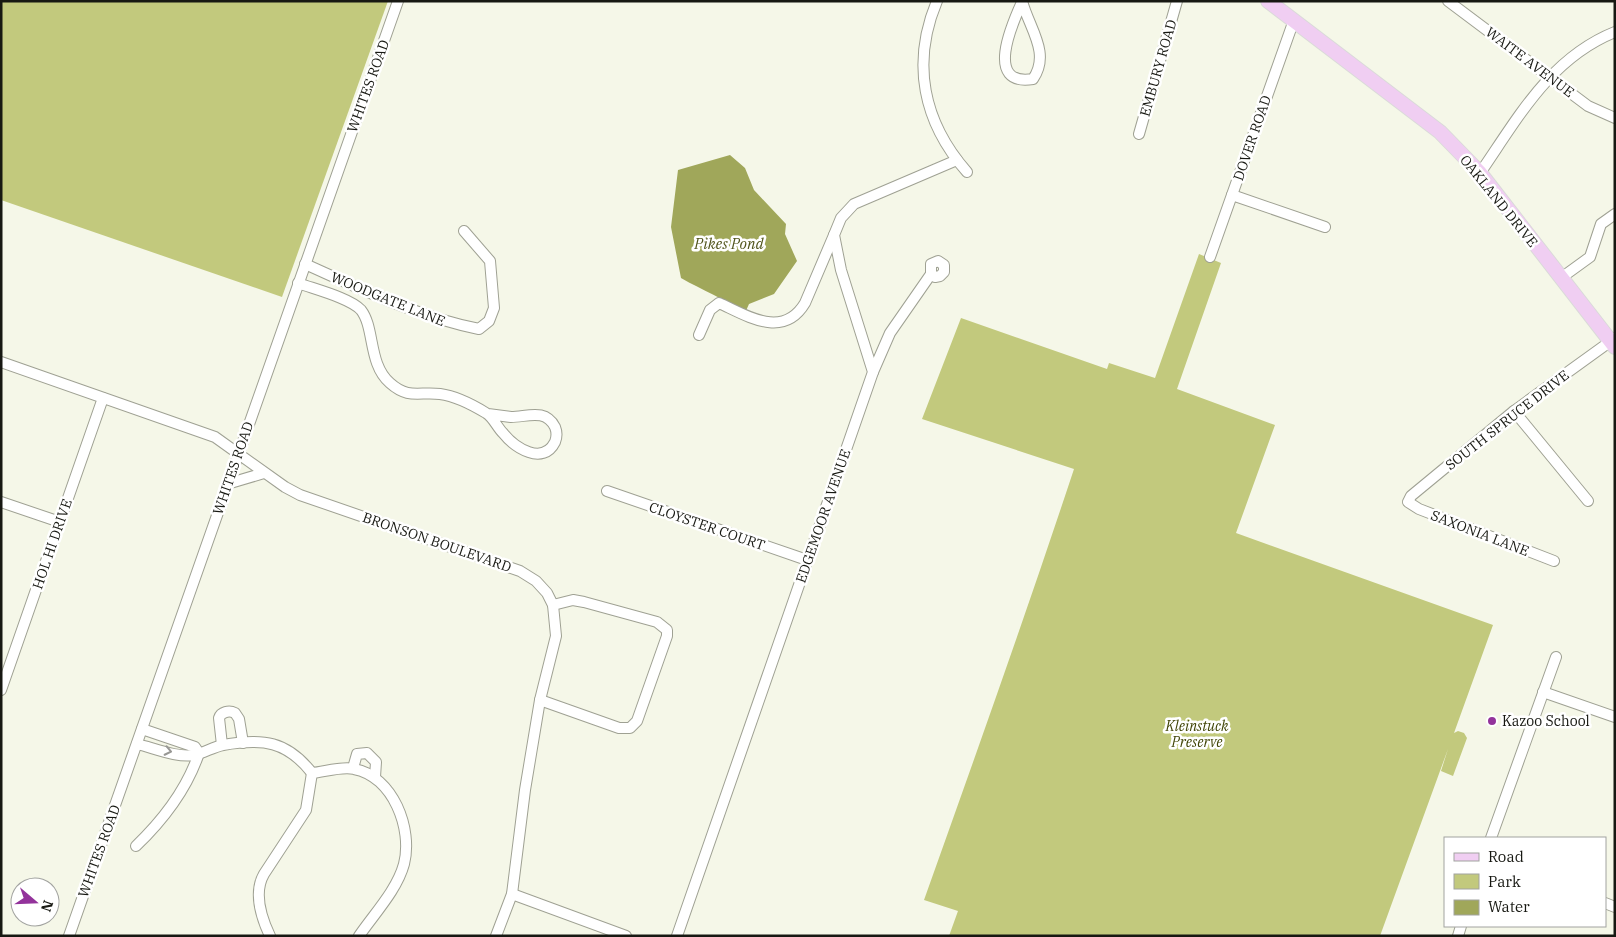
<svg xmlns="http://www.w3.org/2000/svg" width="1616" height="937" font-family="'IBM Plex Serif',serif">
  <style>
    .green { fill: #c2c97d }
    .water { fill: #a0a75a }
    .lines { fill: none; stroke-linecap: round; stroke-linejoin: round }
    .minor-casing { stroke: #9fa193; stroke-width: 12 }
    .major-casing { stroke: #dadad9; stroke-width: 16 }
    .minor { stroke: #fff; stroke-width: 10 }
    .major { stroke: #f0cef2; stroke-width: 14 }
    .oneway { stroke: #979794 }
    .poi-dot { fill: #93339b; stroke: #fff; stroke-width: 2 }
    .labels { text-anchor: middle; dominant-baseline: central; stroke-width: 5; stroke-linejoin: round; paint-order: stroke }
    .street-label { font-size: 14px; fill: #171812; stroke: #fff }
    .poi-label { font-size: 14px; fill: #171812; stroke: #fff; text-anchor: start }
    .park-label { font-size: 14px; font-style: italic; fill: #414507; stroke: #fff }
    .water-label { font-size: 15px; font-style: italic; fill: #50541b; stroke: #fff }
  </style>
  <rect width="100%" height="100%" fill="#f5f7e8"/>
  <g class="green">
    <polygon points="1,1 388,1 282,297 1,200"/>
    <path d="M 1199,254 L 1221,263 L 1177,389 L 1275,425 L 1236,533 L 1493,625 L 1454,733 L 1458,731 L 1464,733 L 1467,738 L 1453,776 L 1441,771 L 1448,749 L 1380,936 L 949,936 L 958,911 L 924,900 C 975,757 1026,614 1074,469 L 922,419 L 961,318 L 1107,369 L 1109,363 L 1155,378 Z"/>
  </g>
  <path class="water" d="M 730,155 L 745,168 L 754,190 L 786,224 L 785,234 L 797,261 L 774,294 L 749,304 L 745,313 C 725,299 702,290 681,278 L 671,227 L 678,170 Z"/>
  <g class="lines">
    <defs>
      <g id="minor">
        <path d="M 937,1 C 911,63 923,122 967,172"/>
        <polyline points="1448,1 1588,106 1615,118"/>
        <path d="M 1022,2 C 1012,24 984,87 1033,79 C 1051,53 1029,28 1022,1"/>
        <polyline points="1139,134 1177,1"/>
        <path d="M 1480,173 C 1518,118 1550,58 1615,32"/>
        <polyline points="1232,195 1325,227"/>
        <polyline points="1210,257 1294,20"/>
        <path d="M 305,264 C 361,289 418,317 479,329 L 489,321 L 494,308 L 490,261 L 464,231"/>
        <polyline points="1561,278 1590,257 1601,224 1615,214"/>
        <path d="M 298,283 C 314,289 350,298 361,310 C 375,328 368,364 390,383 C 409,400 420,391 440,394 C 455,396 473,405 486,413 C 493,417 497,427 503,433 C 515,448 543,466 555,442 C 557,437 557,432 555,427 C 545,408 527,417 511,417 C 503,416 496,415 488,414"/>
        <path d="M 699,335 L 710,310 L 719,303 C 746,315 783,340 805,303 L 834,235"/>
        <polyline points="1,362 215,437 285,487 300,495 520,571 536,581 547,593 553,605 556,636 540,700 525,790 512,894 496,936"/>
        <polyline points="873,372 890,333 931,274 931,264 938,261 944,265 944,272 940,276 935,277 931,274"/>
        <polyline points="1514,411 1588,501"/>
        <polyline points="227,484 264,473"/>
        <polyline points="607,491 807,560"/>
        <polyline points="1,502 60,522"/>
        <polyline points="1554,561 1419,509 1408,502 1411,496 1514,411 1615,338"/>
        <polyline points="1,690 103,398"/>
        <polyline points="1543,692 1615,717"/>
        <polyline points="540,700 619,728 630,728 637,721 667,636 667,630 657,622 584,602 573,600 553,605"/>
        <polyline points="142,729 195,747 199,753"/>
        <path d="M 137,744 C 154,748 177,758 194,755 C 204,753 213,747 223,745 C 263,738 287,741 312,773"/>
        <path d="M 222,745 L 219,718 C 221,712 229,710 235,713 L 239,719 L 243,743"/>
        <polyline points="353,768 357,754 367,753 376,762 375,777"/>
        <path d="M 312,773 C 324,772 342,766 354,769 C 393,776 413,829 404,864 C 397,890 374,914 359,936"/>
        <polyline points="1491,838 1556,657"/>
        <path d="M 136,846 C 162,821 187,789 199,753"/>
        <polyline points="512,894 626,936"/>
        <polyline points="1605,903 1615,907"/>
        <polyline points="69,936 398,1"/>
        <path d="M 270,936 C 261,917 253,893 264,874 L 306,810 L 312,773"/>
        <polyline points="677,936 873,372 841,270 834,235 841,218 854,204 957,160"/>
        <polyline points="1458,936 1461,926"/>
      </g>
      <polyline id="major" points="1268,1 1440,132 1480,173 1615,347"/>
    </defs>
    <use href="#minor" class="minor-casing"/>
    <use href="#major" class="major-casing"/>
    <use href="#minor" class="minor"/>
    <use href="#major" class="major"/>
  </g>
  <defs><path id="oneway-chevron" d="M-2-3.5L2.5 0L-2 3.5" fill="none" stroke-width="1.6" stroke-linecap="round" stroke-linejoin="round" transform="scale(1.25)"/></defs>
  <use class="oneway" href="#oneway-chevron" transform="translate(168 751) rotate(12)"/>
  <circle class="poi-dot" cx="1492" cy="721" r="5"/>
  <g class="labels">
    <g class="street-label">
      <text transform="translate(1530 62) rotate(37)">WAITE AVENUE</text>
      <text transform="translate(1158 68) rotate(-74)">EMBURY ROAD</text>
      <text transform="translate(368 86) rotate(-70)">WHITES ROAD</text>
      <text transform="translate(1252 138) rotate(-71)">DOVER ROAD</text>
      <text transform="translate(1499 201) rotate(51)">OAKLAND DRIVE</text>
      <text transform="translate(388 299) rotate(22)">WOODGATE LANE</text>
      <text transform="translate(1507 420) rotate(-38)">SOUTH SPRUCE DRIVE</text>
      <text transform="translate(233 468) rotate(-71)">WHITES ROAD</text>
      <text transform="translate(823 516) rotate(-71)">EDGEMOOR AVENUE</text>
      <text transform="translate(707 526) rotate(19)">CLOYSTER COURT</text>
      <text transform="translate(1480 533) rotate(21)">SAXONIA LANE</text>
      <text transform="translate(437 542) rotate(19)">BRONSON BOULEVARD</text>
      <text transform="translate(52 544) rotate(-71)">HOL HI DRIVE</text>
      <text transform="translate(99 851) rotate(-70)">WHITES ROAD</text>
    </g>
    <g class="poi-label">
      <text x="1502" y="721">Kazoo School</text>
    </g>
    <g class="park-label">
      <text x="1197" y="726">Kleinstuck<tspan x="1197" dy="16">Preserve</tspan></text>
    </g>
    <g class="water-label">
      <text x="729" y="243">Pikes Pond</text>
    </g>
  </g>
  <rect width="1616" height="937" fill="none" stroke="#171812" stroke-width="5"/>
  <rect x="1444" y="837" width="162" height="90" fill="#ffffff" stroke="#a2a3a0"/>
  <rect x="1454" y="853" width="25" height="8" fill="#f0cef2" stroke="#a2a3a0"/>
  <text x="1488" y="862" font-size="15" fill="#171812">Road</text>
  <rect x="1454" y="874" width="25" height="15" fill="#c2c97d" stroke="#a2a3a0"/>
  <text x="1488" y="887" font-size="15" fill="#171812">Park</text>
  <rect x="1454" y="900" width="25" height="15" fill="#a0a75a" stroke="#a2a3a0"/>
  <text x="1488" y="912" font-size="15" fill="#171812">Water</text>
  <g transform="translate(35 902) rotate(109)"><circle r="24" fill="#ffffff" stroke="#a2a3a0"/>
  <path d="M0-4L9 19L0 12L-9 19Z" fill="#93339b"/>
  <text y="-8" font-size="14" font-weight="bold" text-anchor="middle" fill="#171812">N</text>
  </g>
</svg>
